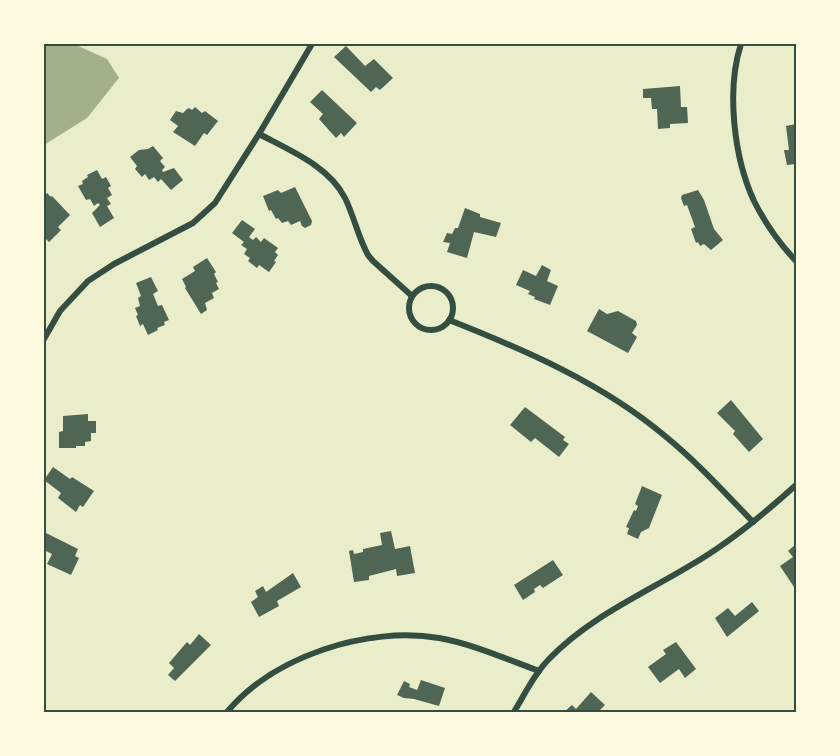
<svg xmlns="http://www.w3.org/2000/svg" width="840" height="756" font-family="Figtree,sans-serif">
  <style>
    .water { fill: #a3b18a }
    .building { fill: #4f6655 }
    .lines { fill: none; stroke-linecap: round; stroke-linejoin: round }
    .minor { stroke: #344e41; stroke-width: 6 }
    .neatline { fill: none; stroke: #344e41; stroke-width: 2 }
  </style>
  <rect width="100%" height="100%" fill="#e9edc9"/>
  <polygon class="water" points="44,44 74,44 107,59 119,78 87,118 44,145"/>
  <g class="building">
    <polygon points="346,46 365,66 374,59 393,78 380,90 376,87 371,92 334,57"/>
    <polygon points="680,86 681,107 687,107 688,123 670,124 670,128 658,129 657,109 652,109 651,98 643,98 643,89"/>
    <polygon points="322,90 357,123 344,137 341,133 336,138 319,119 323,114 310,102"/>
    <polygon points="195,107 202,113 205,111 218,121 207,135 204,133 195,146 173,132 178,126 170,120 176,111 183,113 187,109 189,108 192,110"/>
    <polygon points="796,124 796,164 787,165 784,150 789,150 786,126"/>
    <polygon points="153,146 163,158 160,161 165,167 162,170 163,172 174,168 183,180 171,190 161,179 158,182 154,177 149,180 145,174 142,177 135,169 137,166 130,157 139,150 148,149"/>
    <polygon points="97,170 102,179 106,177 111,186 108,188 112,195 107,198 111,204 107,206 114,218 100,227 92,213 100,205 98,203 94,206 90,199 86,200 78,186 83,184 82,181 88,177 87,175"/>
    <polygon points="295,187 312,221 311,225 305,228 302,226 300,221 291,225 288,221 282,223 278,218 276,219 271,210 269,211 263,196 278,190 281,193"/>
    <polygon points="698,190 704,200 714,229 723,240 711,250 704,244 700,246 698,242 696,243 691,229 695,227 687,205 684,206 681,198 682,195"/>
    <polygon points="47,193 51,197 52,196 70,215 58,227 61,230 49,242 44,237 44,196"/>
    <polygon points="465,208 480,214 480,217 501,223 496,237 474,232 467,258 447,252 450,243 443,242 447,233 452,234 455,228 458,228"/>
    <polygon points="242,220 255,229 249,237 253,240 256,237 261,242 264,238 278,248 275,252 278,255 274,261 276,262 269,272 259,265 257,268 248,261 250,258 244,254 247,249 241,245 244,242 232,233"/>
    <polygon points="207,258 216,272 214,274 218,282 216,283 219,289 212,293 214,298 205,303 207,310 201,314 185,288 186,287 182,279 195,271 193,267"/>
    <polygon points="542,265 551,270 547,281 558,286 550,305 534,299 535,297 528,294 530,291 516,285 523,270 536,276"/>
    <polygon points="151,277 158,291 153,294 158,306 162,305 169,320 164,322 165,325 157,328 158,330 148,335 143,324 140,326 136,316 138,315 135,308 140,306 138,298 141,296 136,283"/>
    <polygon points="599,309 607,314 618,311 636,321 637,325 632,333 637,337 628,353 587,331"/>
    <polygon points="731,400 763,439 749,452 733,434 735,431 717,413"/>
    <polygon points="525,407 565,437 563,440 569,444 559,457 535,438 531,442 510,425"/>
    <polygon points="88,414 88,421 96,421 96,433 91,433 91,441 85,442 85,446 76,446 76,448 59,448 59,432 63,431 63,416"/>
    <polygon points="53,467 70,479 72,477 94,491 83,507 80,505 76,512 58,498 61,493 44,480"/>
    <polygon points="642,486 662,495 649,528 641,532 638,539 627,534 629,528 626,527 634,510 636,511 638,506 635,504"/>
    <polygon points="391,531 395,549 410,546 415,573 397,576 396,569 369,576 369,580 354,582 349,551 353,550 354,554 363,552 363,549 382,545 380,533"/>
    <polygon points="44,532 78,549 75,556 79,558 71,575 47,564 52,554 44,550"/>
    <polygon points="796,544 796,590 780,566 793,557 788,551"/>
    <polygon points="553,560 563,575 543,588 540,585 534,589 535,592 523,600 514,585"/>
    <polygon points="293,573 301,587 277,601 279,606 259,617 251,602 258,597 255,591 263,586 266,592"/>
    <polygon points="752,602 759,611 727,637 715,618 728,608 735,616"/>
    <polygon points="199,634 211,645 175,681 168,675 174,668 169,663 187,642 190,645"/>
    <polygon points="676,642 696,669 685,678 679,669 660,683 648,667 666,654 663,650"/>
    <polygon points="421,680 445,688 439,706 414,699 404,698 397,695 404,681 410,684 409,687 417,690"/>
    <polygon points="591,692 605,705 598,712 564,712 572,705 576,709"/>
  </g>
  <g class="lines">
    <g class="minor">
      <path d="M 741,44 C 726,90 734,158 754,201 C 765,223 780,244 796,261"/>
      <path d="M 259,134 C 289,150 329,166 345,198 C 354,216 358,237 368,255 L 373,261 L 412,296"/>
      <circle cx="431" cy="308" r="22"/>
      <path d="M 449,320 C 525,350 602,383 665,436 C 697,462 725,493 753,522"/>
      <polyline points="44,339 60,311 88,281 114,264 193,223 215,203 259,134 312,44"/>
      <path d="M 227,712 C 274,656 367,626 439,638 C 473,644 506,659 539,671"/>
      <path d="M 514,712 C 525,694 534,674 549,659 C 588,618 643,594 691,565 C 729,543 764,514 796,485"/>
    </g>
  </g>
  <rect width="840" height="756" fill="none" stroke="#fefae0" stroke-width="90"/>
  <rect x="45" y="45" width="750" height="666" class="neatline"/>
</svg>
